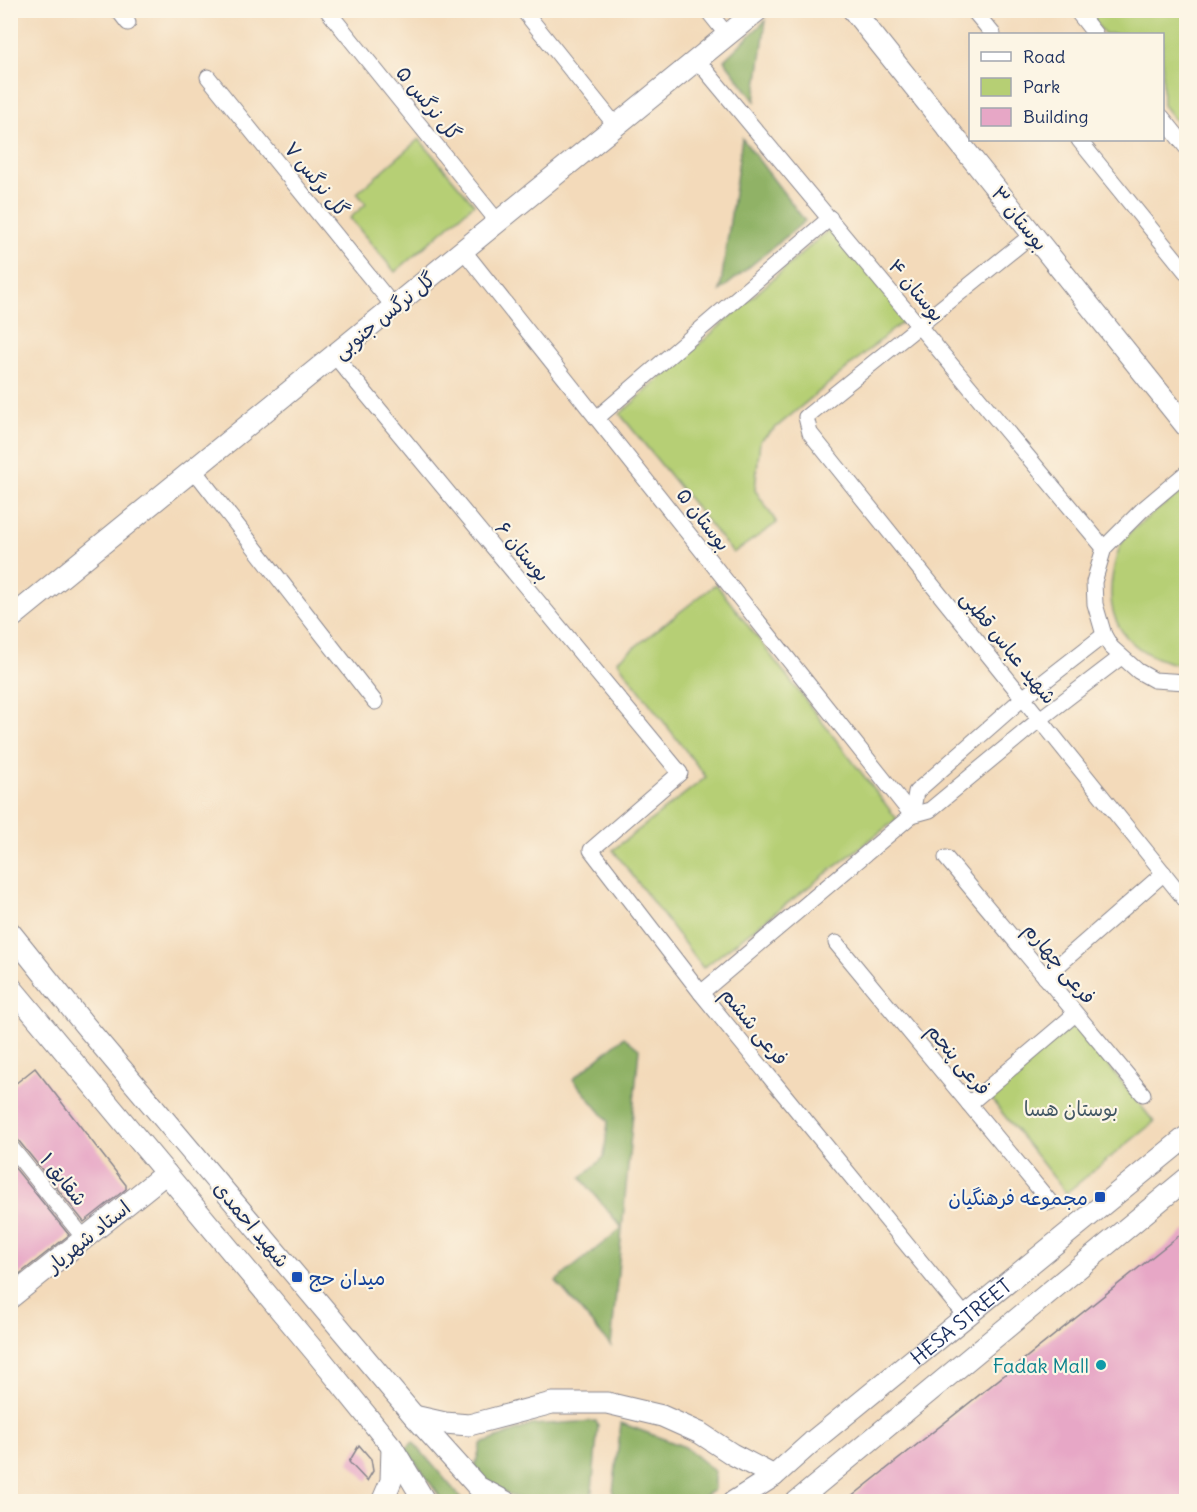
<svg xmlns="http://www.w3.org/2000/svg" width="1197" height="1512" font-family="Delius,'Playpen Sans Arabic',sans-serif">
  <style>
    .green { fill: #b6cf74; stroke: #687f69; stroke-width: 1.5 }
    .forest { fill: #90b266; stroke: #567062; stroke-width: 1.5 }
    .building { fill: #e7a7c6 }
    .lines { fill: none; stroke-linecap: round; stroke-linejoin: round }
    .street-casing { stroke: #87848c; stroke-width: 17 }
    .secondary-casing { stroke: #87848c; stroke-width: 23 }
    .street { stroke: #fff; stroke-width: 15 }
    .secondary { stroke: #fff; stroke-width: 21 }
    .transit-dot { fill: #1a4fb4; stroke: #fcf5e5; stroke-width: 2 }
    .culture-dot { fill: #0f9aa8; stroke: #fcf5e5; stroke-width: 2 }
    .labels { text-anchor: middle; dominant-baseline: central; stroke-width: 4.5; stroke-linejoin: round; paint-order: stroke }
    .street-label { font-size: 20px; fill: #1b2f5e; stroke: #fcf5e5 }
    .park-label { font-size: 20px; fill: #425764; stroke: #fcf5e5 }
    .transit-label { font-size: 20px; fill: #164399; stroke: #fcf5e5; text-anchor: end }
    .culture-label { font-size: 20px; fill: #0d838f; stroke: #fcf5e5; text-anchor: end }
  </style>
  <rect width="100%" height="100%" fill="#fcf5e5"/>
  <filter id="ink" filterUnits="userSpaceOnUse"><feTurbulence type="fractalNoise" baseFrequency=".0167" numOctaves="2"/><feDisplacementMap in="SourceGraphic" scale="12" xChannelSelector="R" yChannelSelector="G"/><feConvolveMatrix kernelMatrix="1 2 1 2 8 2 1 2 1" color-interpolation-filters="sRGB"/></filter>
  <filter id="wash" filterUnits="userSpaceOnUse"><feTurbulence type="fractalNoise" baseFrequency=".008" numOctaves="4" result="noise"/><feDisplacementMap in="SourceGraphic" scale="24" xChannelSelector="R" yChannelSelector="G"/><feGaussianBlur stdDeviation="1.35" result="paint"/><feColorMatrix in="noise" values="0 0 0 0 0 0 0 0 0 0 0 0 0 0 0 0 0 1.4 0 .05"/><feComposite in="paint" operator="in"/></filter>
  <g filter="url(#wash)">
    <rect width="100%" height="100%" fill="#f3daba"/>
    <g class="green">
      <polygon points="1184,10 1186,14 1186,134 1163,105 1162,34 1105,34 1085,11"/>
      <polygon points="419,139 474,204 395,272 350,218 366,204 357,193"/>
      <polygon points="833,226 907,318 760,441 755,490 777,523 733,553 620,414"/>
      <path d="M 1186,488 L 1186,666 C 1134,657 1102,627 1113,572 C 1115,561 1118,546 1126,537 C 1140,521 1169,502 1186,488 Z"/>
      <polygon points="716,584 897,819 703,968 613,850 706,777 617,661"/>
      <polygon points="1075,1024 1154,1122 1066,1193 988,1095"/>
    </g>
    <g class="forest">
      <polygon points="766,20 755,101 724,60"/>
      <polygon points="742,138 805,221 720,291"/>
      <polygon points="624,1037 639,1049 611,1346 556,1281 622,1228 581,1178 604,1157 608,1121 573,1079"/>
      <polygon points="596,1421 598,1426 591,1501 524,1501 486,1484 475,1466 481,1444 532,1425"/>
      <polygon points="621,1423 685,1447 714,1471 714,1490 699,1499 612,1501"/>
      <polygon points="413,1442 461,1498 465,1501 443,1501 406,1449"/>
    </g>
    <g id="blocks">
      <g class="building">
        <polygon points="35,1068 126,1185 126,1189 84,1222 18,1140 10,1137 10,1088"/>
        <polygon points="10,1162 69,1235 12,1280 10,1277"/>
        <polygon points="1186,1230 1186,1502 845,1502"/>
        <polygon points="359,1445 371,1459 373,1471 367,1481 349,1462"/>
      </g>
    </g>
  </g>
  <g filter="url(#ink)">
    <use href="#blocks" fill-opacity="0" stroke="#87848c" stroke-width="1.5"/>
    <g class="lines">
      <defs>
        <g id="street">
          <polyline points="118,10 128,23"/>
          <polyline points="327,10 498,222"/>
          <polyline points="523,10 616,126"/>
          <polyline points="707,10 727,35"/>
          <polyline points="973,10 993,34"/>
          <polyline points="1076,10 1095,34"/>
          <polyline points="697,60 1104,548"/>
          <polyline points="208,77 394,307"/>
          <polyline points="1162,117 1186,147"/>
          <polyline points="1079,140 1186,272"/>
          <polyline points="1033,234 806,417 810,433 1186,901"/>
          <polyline points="463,250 912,815"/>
          <polyline points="334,355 680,773 591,850 701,993 966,1317"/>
          <polyline points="597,418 830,218"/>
          <polyline points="194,470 375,702"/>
          <polyline points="1186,473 1142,510 1104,548 1094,582 1095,604 1104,635 1111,647 1138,671 1154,680 1186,682"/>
          <polyline points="912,815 916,792 1023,698 1104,635"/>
          <polyline points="946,858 1143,1094"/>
          <polyline points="836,943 1050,1202"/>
          <polyline points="1045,977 1164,873"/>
          <polyline points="701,993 912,815 930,810 1040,719 1121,657"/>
          <polyline points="969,1104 1075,1014"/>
          <polyline points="10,1146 84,1238"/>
        </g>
        <g id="secondary">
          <polyline points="853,10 1186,426"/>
          <polyline points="10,619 758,10"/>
          <polyline points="10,932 83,1023 414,1416 478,1487 506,1502"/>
          <polyline points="10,986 316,1353 392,1447 425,1502"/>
          <polyline points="10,1298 166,1173"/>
          <polyline points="414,1416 445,1423 469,1425 552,1403 607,1403 662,1416 700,1433 732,1454 774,1476"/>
          <polyline points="382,1502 391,1481 392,1447"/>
          <path id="s1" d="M 733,1502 L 774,1476 L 812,1442 L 1186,1137"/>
          <polyline points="796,1502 1186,1179"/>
        </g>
      </defs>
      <use href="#street" class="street-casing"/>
      <use href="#secondary" class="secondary-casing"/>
      <use href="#street" class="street"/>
      <use href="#secondary" class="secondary"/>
    </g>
  </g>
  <g class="transit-dot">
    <rect x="1094" y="1191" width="12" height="12" rx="3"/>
    <rect x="291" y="1271" width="12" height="12" rx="3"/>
  </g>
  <circle class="culture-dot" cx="1101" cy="1365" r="6"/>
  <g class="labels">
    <g class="street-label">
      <text transform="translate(429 103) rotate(51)">گل نرگس ۵</text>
      <text transform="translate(317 179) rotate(51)">گل نرگس ۷</text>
      <text transform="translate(1020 218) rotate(51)">بوستان ۳</text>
      <text transform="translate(917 290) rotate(50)">بوستان ۴</text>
      <text transform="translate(384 315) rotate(-39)">گل نرگس جنوبی</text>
      <text transform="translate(704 519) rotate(52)">بوستان ۵</text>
      <text transform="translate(523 551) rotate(50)">بوستان ۶</text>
      <text transform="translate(1009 647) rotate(51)">شهید عباس قطبی</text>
      <text transform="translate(1060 963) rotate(50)">فرعی چهارم</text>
      <text transform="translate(755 1026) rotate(51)">فرعی ششم</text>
      <text transform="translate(959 1059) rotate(50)">فرعی پنجم</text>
      <text transform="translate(64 1179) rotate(51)">شقایق ۱</text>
      <text transform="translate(252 1224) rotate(50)">شهید احمدی</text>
      <text transform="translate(88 1236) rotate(-39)">استاد شهریار</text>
      <text stroke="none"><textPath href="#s1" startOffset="291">HESA STREET</textPath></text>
    </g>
    <g class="park-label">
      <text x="1071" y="1108">بوستان هسا</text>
    </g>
    <g class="transit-label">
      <text x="1088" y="1197">مجموعه فرهنگیان</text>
      <text x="309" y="1277" text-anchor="start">میدان حج</text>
    </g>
    <g class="culture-label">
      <text x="1089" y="1365">Fadak Mall</text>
    </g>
  </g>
  <rect width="1197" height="1512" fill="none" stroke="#fcf5e5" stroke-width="36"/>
  <rect x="969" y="33" width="195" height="108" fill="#fcf5e5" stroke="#a2a6af" stroke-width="1.5"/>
  <rect x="981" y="52" width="30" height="9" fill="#ffffff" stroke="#a2a6af" stroke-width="1.5"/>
  <text x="1023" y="63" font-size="18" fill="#1b2f5e">Road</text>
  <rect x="981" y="78" width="30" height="18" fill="#b6cf74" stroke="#a2a6af" stroke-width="1.5"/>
  <text x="1023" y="93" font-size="18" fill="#1b2f5e">Park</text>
  <rect x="981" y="108" width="30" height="18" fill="#e7a7c6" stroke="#a2a6af" stroke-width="1.5"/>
  <text x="1023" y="123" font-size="18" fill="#1b2f5e">Building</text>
</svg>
